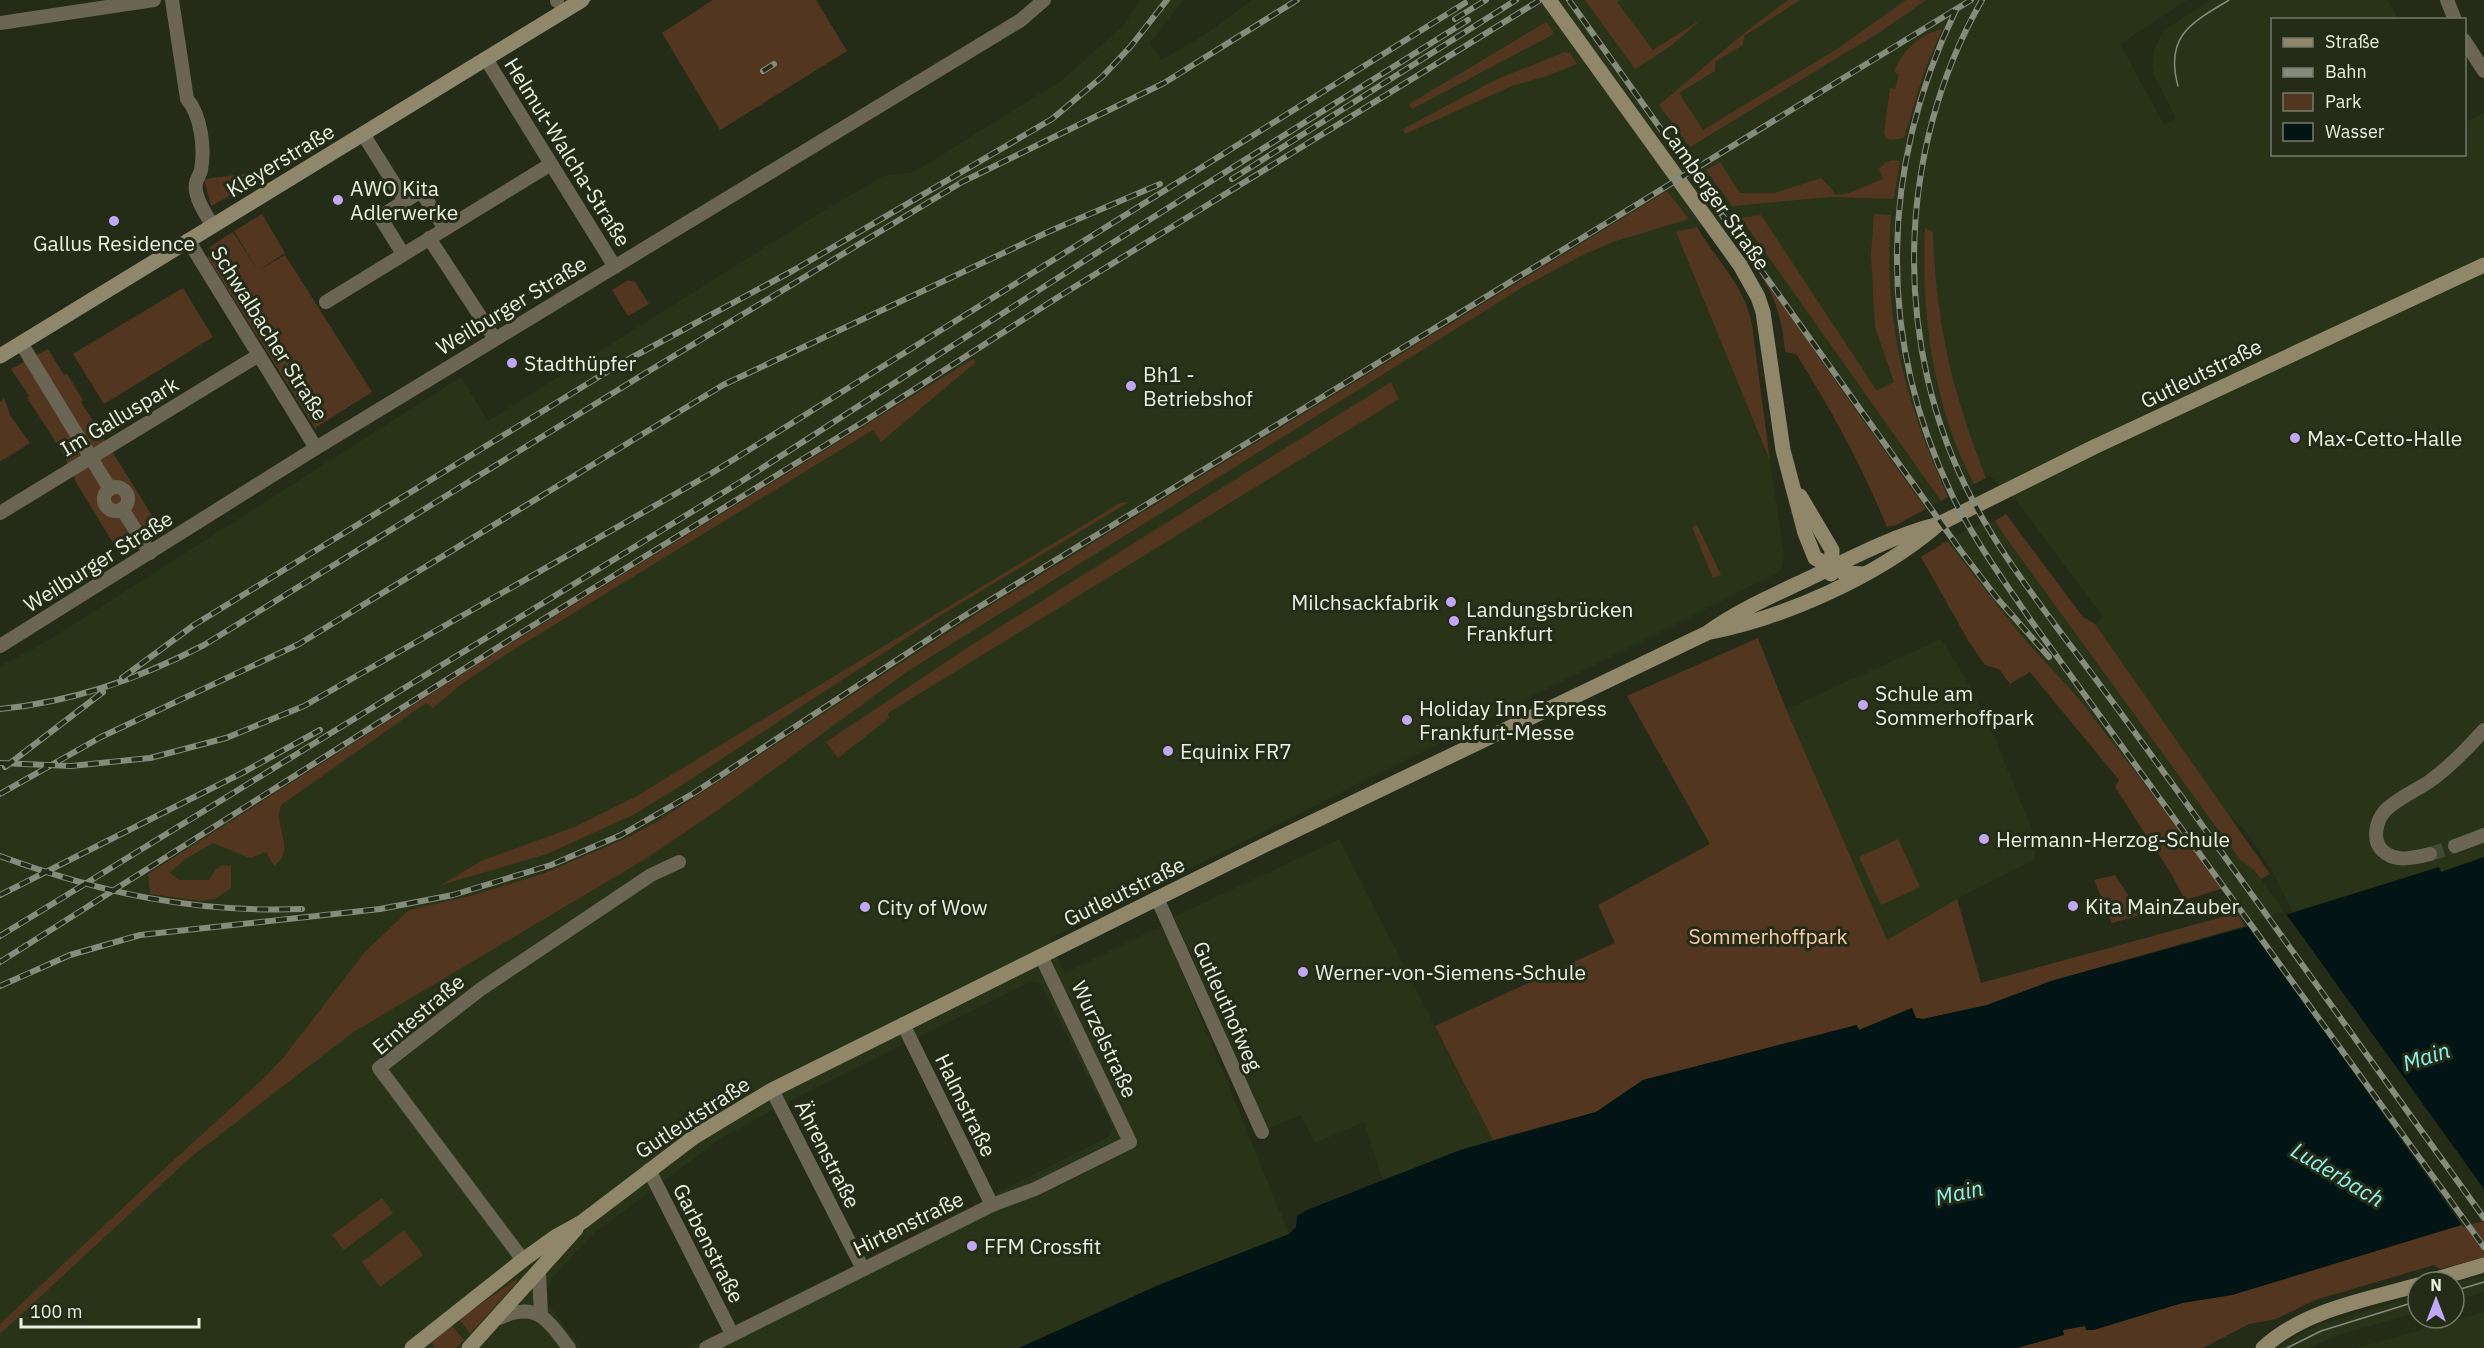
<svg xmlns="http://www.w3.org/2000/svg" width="2484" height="1348" font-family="'IBM Plex Sans',sans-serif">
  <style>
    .built { fill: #293318 }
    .green { fill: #533620 }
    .water { fill: #031414 }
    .pier { fill: #242c18 }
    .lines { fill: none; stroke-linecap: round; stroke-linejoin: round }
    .street-tunnel { stroke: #424936; stroke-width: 14; stroke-dasharray: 14 7; stroke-linecap: butt }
    .street { stroke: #6b6554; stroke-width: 14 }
    .secondary { stroke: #90876b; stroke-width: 15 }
    .tram { stroke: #858c7b; stroke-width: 1.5 }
    .rail-casing { stroke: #858c7b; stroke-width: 6 }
    .rail { stroke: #242c18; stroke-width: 4; stroke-dasharray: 11; stroke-linecap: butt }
    .poi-dot { fill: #c1a8f3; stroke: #242c18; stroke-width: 2 }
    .labels { text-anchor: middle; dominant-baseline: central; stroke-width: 6; stroke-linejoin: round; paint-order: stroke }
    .street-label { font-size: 21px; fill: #eaf0e2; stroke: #242c18 }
    .poi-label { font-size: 21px; fill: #eaf0e2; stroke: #242c18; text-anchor: start }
    .park-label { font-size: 21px; fill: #f9c8a5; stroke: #242c18 }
    .water-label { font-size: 22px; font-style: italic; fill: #91f1f1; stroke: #242c18 }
  </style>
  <rect width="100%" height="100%" fill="#242c18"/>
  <g class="built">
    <polygon points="1140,0 1183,0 1150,43 1161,60 1204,35 1252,0 2187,0 2120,44 2164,125 2176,118 2155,78 2152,67 2153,53 2163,31 2210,0 2388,0 2398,19 2272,20 2272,154 2464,154 2465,122 2484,113 2484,857 2440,872 2438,868 2293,912 2274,874 2243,827 2231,819 2095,624 2103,617 2019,504 1990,476 1926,509 1725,221 1676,232 1770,461 1784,555 1782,566 1777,573 1049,939 1065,973 1163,925 1289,1234 1161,1284 1019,1348 688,1348 1108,1137 1112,1130 1111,1123 1040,983 1032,981 798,1097 721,1138 594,1233 553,1277 547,1291 548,1304 581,1348 0,1348 0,666 41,645 461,377 488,421 820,213 883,176 914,172 1061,81 1124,25"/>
    <polygon points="1993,519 2240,860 2253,869 2286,914 2252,929 2080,700 2020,634 1947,541 1964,531"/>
    <polygon points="1941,639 1970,686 1989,724 2037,843 2034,860 1957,899 1887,940 1786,709"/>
    <polygon points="1339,839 1493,1140 1383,1180 1364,1122 1315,1143 1301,1115 1268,1128 1174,917"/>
    <polygon points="2484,1275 2484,1292 2454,1301 2454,1284"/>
    <polygon points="2418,1295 2418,1312 2339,1335 2308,1348 2279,1348 2295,1337 2319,1325"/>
    <polygon points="2484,1312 2484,1348 2357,1348"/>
  </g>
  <g class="green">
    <polygon points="713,0 816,0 847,51 720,130 662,33"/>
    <polygon points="1585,0 1620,0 1617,2 1653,50 1702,19 1671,46 1635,69"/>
    <polygon points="1788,0 1800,0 1744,36 1743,45 1715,62 1715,71 1679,93 1703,130 1837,49 1906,0 1926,0 1880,32 1690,147 1659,105 1743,34"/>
    <polygon points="1546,22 1553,31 1552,35 1412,109 1409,104"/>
    <path d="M 1942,29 L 1924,72 L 1904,138 L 1891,140 L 1886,138 L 1884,133 L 1890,88 L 1895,89 L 1899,74 L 1894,72 C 1903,50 1918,35 1942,29 Z"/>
    <polygon points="1565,52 1570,53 1577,64 1547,76 1512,86 1405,134 1403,129 1495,80"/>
    <polygon points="1893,160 1900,161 1894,199 1831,197 1732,206 1706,170 1720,162 1740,193 1775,193 1821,178 1832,189 1835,195 1846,194 1883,179 1879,169 1886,162"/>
    <polygon points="277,170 211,206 204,179"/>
    <polygon points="1667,191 1689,219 1613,242 1583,255 1523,287 908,671 721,808 647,858 352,1033 191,1157 0,1334 0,1324 163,1170 264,1078 283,1058 365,952 409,910 474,895 545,873 627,838 658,821 975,615"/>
    <polygon points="262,214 285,253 257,271 285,255 372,392 315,428 208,258 210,247 233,232 257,269 234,231"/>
    <path d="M 1874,214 L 1891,215 C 1883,323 1905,400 1948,497 L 1941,501 L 1741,218 L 1761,215 L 1877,391 L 1894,382 L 1875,327 L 1871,254 Z"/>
    <path d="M 1697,227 C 1716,260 1745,286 1752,325 L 1770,461 L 1676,232 Z"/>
    <path d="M 1925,228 L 1933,232 C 1936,326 1952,390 1986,478 L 1974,484 C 1933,406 1921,315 1925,228 Z"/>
    <path d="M 1764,275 L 1824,365 L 1926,509 L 1896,525 L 1887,527 C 1862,466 1831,409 1796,354 L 1785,352 C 1783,323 1777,302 1762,277 Z"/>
    <polygon points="628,280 635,282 649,304 628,316 612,290"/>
    <polygon points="183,288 213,337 104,404 73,354"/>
    <polygon points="48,349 64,375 67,374 83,400 81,402 158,525 118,551 77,484 62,451 27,398 29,396 11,369"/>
    <path d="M 973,359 L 976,362 L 881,442 L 873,430 L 492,663 L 463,683 L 433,708 L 426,703 L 281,805 C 273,830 297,849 274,866 L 266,852 L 250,858 L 213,843 L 184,860 L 170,873 L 179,880 L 209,880 L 215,870 L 222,865 L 231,866 L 231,888 L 215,899 L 201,901 L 150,894 L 148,874 L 489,657 Z"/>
    <polygon points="1391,382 1399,399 888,713 889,718 838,758 826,742 968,647"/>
    <polygon points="4,398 10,415 30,443 0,462 0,402"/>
    <polygon points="1129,502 941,615 682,785 635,814 547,854 441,885 481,861 577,826 635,797 1120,503"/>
    <polygon points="2006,514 2083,617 2095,624 2270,874 2261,879 2253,869 2240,860 2004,535 1995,521"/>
    <polygon points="1697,525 1721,575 1713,578 1692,527"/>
    <polygon points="1947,541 2020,634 2080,700 2224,888 2185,900 2172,875 2115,787 2119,780 2030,672 2010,684 1999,669 1985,665 1969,642 1921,557"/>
    <polygon points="1758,638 1786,709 1887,940 1957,899 1981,983 2237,913 2245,926 2051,981 1987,1005 1923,1019 1916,1018 1912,1008 1859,1030 1856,1025 1643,1080 1596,1112 1493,1140 1435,1026 1615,943 1598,905 1710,844 1627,696"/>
    <polygon points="1898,839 1920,887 1881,905 1859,857"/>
    <polygon points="2115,875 2141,915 2112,923 2094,880"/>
    <polygon points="382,1198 393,1213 344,1250 332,1235"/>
    <polygon points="2484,1218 2484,1257 2440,1269 2434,1265 2315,1300 2276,1319 2249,1324 2203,1348 2017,1348 2063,1335 2063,1330 2085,1326 2087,1330 2182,1303 2232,1295"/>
    <polygon points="404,1230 423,1255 380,1287 362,1262"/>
    <polygon points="518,1278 516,1283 470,1334 459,1319"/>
    <polygon points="452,1326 464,1340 456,1348 435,1348 431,1342"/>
  </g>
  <polygon class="water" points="2484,857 2484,1218 2232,1295 2182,1303 2094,1330 2086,1330 2085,1326 2063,1330 2064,1335 2017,1348 1019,1348 1161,1284 1289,1234 1296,1227 1297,1216 1307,1210 1460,1150 1596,1112 1643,1080 1857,1025 1859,1030 1912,1008 1916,1018 1923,1019 1987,1005 2051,981 2250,926 2439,867 2441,872"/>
  <polygon class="pier" points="2284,911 2484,1189 2484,1221 2463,1227 2248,923"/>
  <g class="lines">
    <polyline class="street-tunnel" points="2430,854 2455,846"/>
    <g class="street">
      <path d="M 172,0 L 187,99 C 201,115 205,148 201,170 C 200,175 197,178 196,183 C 193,196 206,215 213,226"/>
      <polyline points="557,0 557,1"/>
      <polyline points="2447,0 2455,20"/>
      <polyline points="0,23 154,0"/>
      <polyline points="2464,40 2484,71"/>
      <polyline points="486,59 615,267"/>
      <polyline points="363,134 405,201 380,217 403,254"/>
      <polyline points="405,201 421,191 445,229"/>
      <polyline points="429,238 495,339"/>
      <polyline points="188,240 316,448"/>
      <polyline points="326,302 551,164"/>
      <polyline points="21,343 110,489"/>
      <circle cx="116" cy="499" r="12"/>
      <polyline points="122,509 150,553"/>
      <polyline points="0,513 259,355"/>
      <polyline points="0,646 316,448 1021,20 1044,0"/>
      <polyline points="2455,846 2484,835"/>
      <path d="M 2430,854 C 2414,858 2394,863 2382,850 C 2372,840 2376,822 2384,812 C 2394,800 2417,790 2430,781 C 2451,766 2467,749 2484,730"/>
      <polyline points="1157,898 1262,1132"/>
      <polyline points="903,1024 992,1205"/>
      <polyline points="772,1090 863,1269"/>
      <polyline points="649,1170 732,1334"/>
      <polyline points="523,1260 379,1068 481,989 651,875 679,862"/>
      <polyline points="539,1272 541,1315"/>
      <path d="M 499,1318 C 537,1301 547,1319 569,1348"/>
      <polyline points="706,1348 992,1205 1035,1189 1130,1142 1041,956"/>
    </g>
    <g class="secondary">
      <polyline points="1549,0 1740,265 1758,297 1763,312 1783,450 1805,533 1815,558 1844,573 1865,574"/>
      <polyline points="0,356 582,0"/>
      <polyline points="1800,496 1832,550 1831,574"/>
      <path d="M 1711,632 C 1786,617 1877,576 1935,527"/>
      <polyline points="2426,1282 2484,1265"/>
      <path d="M 412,1348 L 523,1260 L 555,1237 L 582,1222 L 694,1137 L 772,1090 L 1273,841 L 1707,633 C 1739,610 1776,594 1812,577 C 1853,557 1895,535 1939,524 L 2094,447 L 2484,265"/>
      <polyline points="469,1348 576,1229"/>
      <path d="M 2263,1348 C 2304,1310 2366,1300 2418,1285"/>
    </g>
    <g class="tram">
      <path d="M 2178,86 C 2164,35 2193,22 2229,0"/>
      <polyline points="0,360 590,0"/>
      <polyline points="2454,1291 2484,1282"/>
      <polyline points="2287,1348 2321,1331 2418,1301"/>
    </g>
    <defs>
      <g id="rail">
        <polyline points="1569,0 1961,551 1997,598 2049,657"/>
        <path d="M 1982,0 C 1895,152 1891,346 1973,501 C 1999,551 2033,595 2067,641 C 2107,693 2145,747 2184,800 C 2284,939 2384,1079 2484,1218"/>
        <path d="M 1956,10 C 1880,167 1876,337 1952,495 C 1974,540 2004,581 2032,622 L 2484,1247"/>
        <polyline points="1455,19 1486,0"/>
        <polyline points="763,71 774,64"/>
        <polyline points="1232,179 1516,0"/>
        <polyline points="122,678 194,625 618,365 794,270 1052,119 1103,76 1131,46 1167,0"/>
        <path d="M 0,709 C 73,702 139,679 204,645 L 639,377 L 962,182 L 1164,83 L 1297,0"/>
        <polyline points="0,763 71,766 150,758 226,738 304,706 712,473 1465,3"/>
        <polyline points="5,767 103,692"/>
        <polyline points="0,794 101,737 299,644 723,385 1050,231 1160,184"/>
        <path d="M 0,856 C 101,893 193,913 302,909"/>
        <polyline points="0,895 242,773 320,730"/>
        <polyline points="0,936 742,481 1109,245 1468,20"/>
        <polyline points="0,962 511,639 871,417 1063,294 1540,0"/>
        <polyline points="0,986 70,955 140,935 380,909 453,895 551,865 621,835 694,793 961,618 1971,0"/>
      </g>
    </defs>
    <use href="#rail" class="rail-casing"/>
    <use href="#rail" class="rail"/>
  </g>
  <g class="poi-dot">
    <circle cx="338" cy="200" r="6"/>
    <circle cx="114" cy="221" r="6"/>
    <circle cx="512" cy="363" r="6"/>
    <circle cx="1131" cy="386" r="6"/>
    <circle cx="2295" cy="438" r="6"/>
    <circle cx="1451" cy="602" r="6"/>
    <circle cx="1454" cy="621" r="6"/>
    <circle cx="1863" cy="705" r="6"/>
    <circle cx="1407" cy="720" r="6"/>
    <circle cx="1168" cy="751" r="6"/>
    <circle cx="1984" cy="839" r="6"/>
    <circle cx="2073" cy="906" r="6"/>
    <circle cx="865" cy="907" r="6"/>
    <circle cx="1303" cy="972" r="6"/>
    <circle cx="972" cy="1246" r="6"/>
  </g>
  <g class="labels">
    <g class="street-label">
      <text transform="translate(568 152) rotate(58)">Helmut-Walcha-Straße</text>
      <text transform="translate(280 160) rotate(-31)">Kleyerstraße</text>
      <text transform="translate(1716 197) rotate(55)">Camberger Straße</text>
      <text transform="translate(511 305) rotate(-31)">Weilburger Straße</text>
      <text transform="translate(270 333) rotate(58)">Schwalbacher Straße</text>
      <text transform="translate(2201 373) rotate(-26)">Gutleutstraße</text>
      <text transform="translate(119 416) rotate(-31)">Im Galluspark</text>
      <text transform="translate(98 561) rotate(-32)">Weilburger Straße</text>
      <text transform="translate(1124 891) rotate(-26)">Gutleutstraße</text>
      <text transform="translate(1228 1006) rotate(66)">Gutleuthofweg</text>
      <text transform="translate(418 1014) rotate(-40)">Erntestraße</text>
      <text transform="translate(1105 1039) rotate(65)">Wurzelstraße</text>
      <text transform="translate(966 1105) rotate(64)">Halmstraße</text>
      <text transform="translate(692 1117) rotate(-33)">Gutleutstraße</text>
      <text transform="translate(828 1154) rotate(63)">Ährenstraße</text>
      <text transform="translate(908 1223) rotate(-26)">Hirtenstraße</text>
      <text transform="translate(709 1243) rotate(63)">Garbenstraße</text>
    </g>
    <g class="poi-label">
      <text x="350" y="188">AWO Kita<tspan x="350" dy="24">Adlerwerke</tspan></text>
      <text x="114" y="243" text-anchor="middle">Gallus Residence</text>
      <text x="524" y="363">Stadthüpfer</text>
      <text x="1143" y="374">Bh1 -<tspan x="1143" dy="24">Betriebshof</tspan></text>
      <text x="2307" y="438">Max-Cetto-Halle</text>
      <text x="1439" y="602" text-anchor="end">Milchsackfabrik</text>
      <text x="1466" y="609">Landungsbrücken<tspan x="1466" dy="24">Frankfurt</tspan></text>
      <text x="1875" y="693">Schule am<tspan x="1875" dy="24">Sommerhoffpark</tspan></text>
      <text x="1419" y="708">Holiday Inn Express<tspan x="1419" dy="24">Frankfurt-Messe</tspan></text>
      <text x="1180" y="751">Equinix FR7</text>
      <text x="1996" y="839">Hermann-Herzog-Schule</text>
      <text x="2085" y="906">Kita MainZauber</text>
      <text x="877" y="907">City of Wow</text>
      <text x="1315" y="972">Werner-von-Siemens-Schule</text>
      <text x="984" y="1246">FFM Crossfit</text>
    </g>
    <g class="park-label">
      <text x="1768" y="936">Sommerhoffpark</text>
    </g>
    <g class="water-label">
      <text transform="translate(2426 1056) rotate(-18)">Main</text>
      <text transform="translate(2338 1174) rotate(31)">Luderbach</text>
      <text transform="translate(1959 1192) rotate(-13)">Main</text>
    </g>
  </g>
  <rect x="2271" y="18" width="195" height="138" fill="#242c18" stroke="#737a69" stroke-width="1.5"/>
  <rect x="2283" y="38" width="30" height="9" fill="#90876b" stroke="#737a69" stroke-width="1.5"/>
  <text x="2325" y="48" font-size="18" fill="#eaf0e2">Straße</text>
  <rect x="2283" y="68" width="30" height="9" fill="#858c7b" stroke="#737a69" stroke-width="1.5"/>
  <text x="2325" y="78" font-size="18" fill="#eaf0e2">Bahn</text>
  <rect x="2283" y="93" width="30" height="18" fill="#533620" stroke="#737a69" stroke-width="1.5"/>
  <text x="2325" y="108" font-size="18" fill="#eaf0e2">Park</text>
  <rect x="2283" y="123" width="30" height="18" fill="#031414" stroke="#737a69" stroke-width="1.5"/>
  <text x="2325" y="138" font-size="18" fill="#eaf0e2">Wasser</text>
  <g transform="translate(2436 1300)"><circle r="28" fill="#242c18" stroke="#737a69" stroke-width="1.5"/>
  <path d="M0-4.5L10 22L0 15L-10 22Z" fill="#c1a8f3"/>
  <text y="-9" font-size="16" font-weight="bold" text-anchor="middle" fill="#eaf0e2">N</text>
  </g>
  <path d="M21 1318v9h178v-9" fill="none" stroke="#eaf0e2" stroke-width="3"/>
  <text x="30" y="1318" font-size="18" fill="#eaf0e2" stroke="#242c18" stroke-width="4.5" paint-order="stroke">100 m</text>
</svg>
